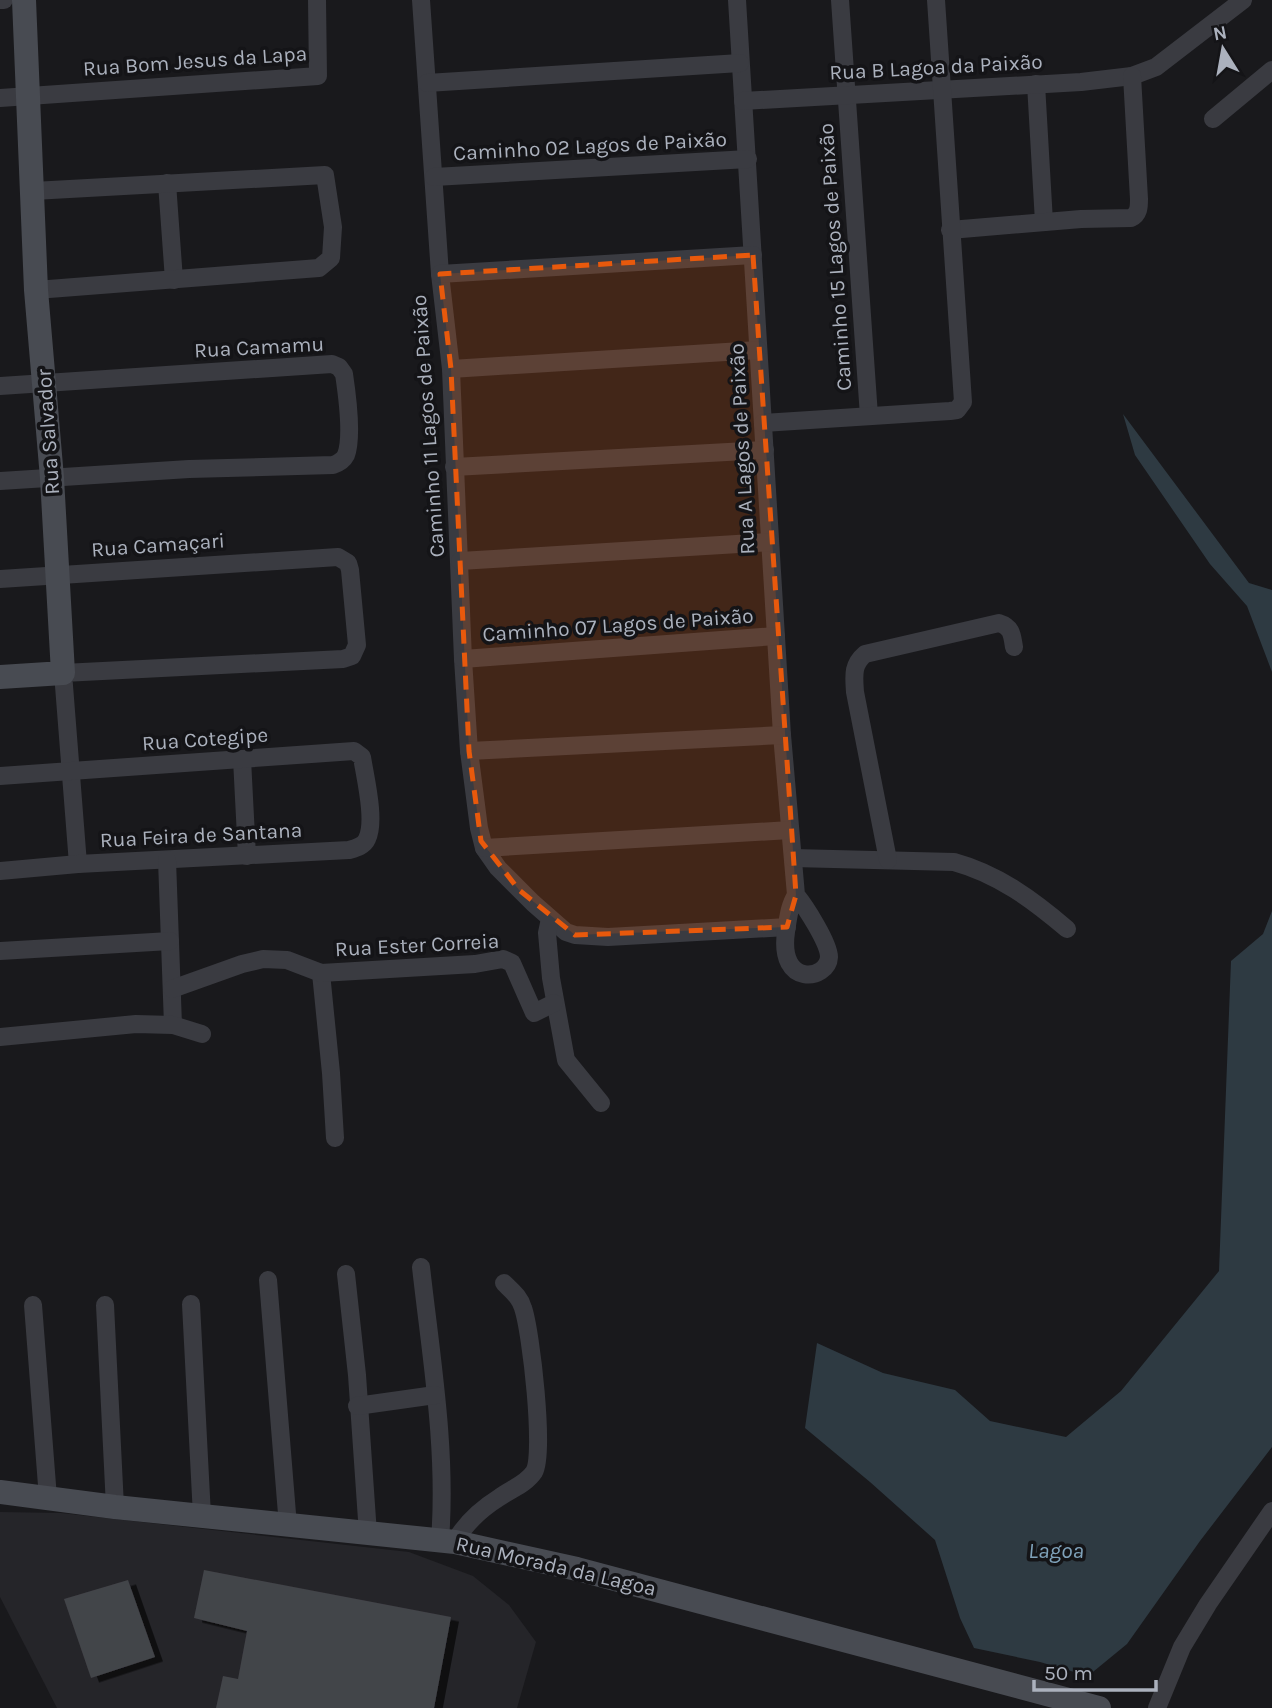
<svg xmlns="http://www.w3.org/2000/svg" width="1272" height="1708" font-family="Karla,sans-serif">
  <style>
    .built { fill: #252529 }
    .water { fill: #2e3a42 }
    .building { fill: #434449; filter: url(#shadow) }
    .lines { fill: none; stroke-linecap: round; stroke-linejoin: round }
    .street { stroke: #3a3b41; stroke-width: 18 }
    .secondary { stroke: #484b52; stroke-width: 24 }
    .marked { fill: #e8590c; fill-opacity: 0.2; stroke: #e8590c; stroke-width: 5; stroke-dasharray: 14 9; stroke-linejoin: round }
    .labels { text-anchor: middle; dominant-baseline: central; stroke-width: 7; stroke-linejoin: round; paint-order: stroke }
    .street-label { font-size: 21px; fill: #abb1bd; stroke: #141417 }
    .water-label { font-size: 23px; font-style: italic; fill: #7fa2ba; stroke: #141417 }
  </style>
  <defs>
    <filter id="shadow"><feDropShadow dx="8" dy="4.5" stdDeviation="0" flood-color="#0009"/></filter>
  </defs>
  <rect width="100%" height="100%" fill="#19191c"/>
  <polygon class="built" points="0,1512 61,1513 409,1552 473,1576 509,1605 536,1642 517,1708 57,1708 0,1597"/>
  <g class="water">
    <polygon points="1123,414 1249,583 1272,590 1272,672 1247,606 1210,564 1135,455"/>
    <polygon points="1272,911 1272,1447 1200,1541 1127,1644 1088,1676 1040,1662 974,1648 960,1618 935,1540 870,1482 805,1428 817,1343 883,1373 955,1390 990,1421 1066,1437 1121,1391 1219,1271 1231,961 1263,934"/>
  </g>
  <g class="building">
    <polygon points="204,1570 451,1617 434,1708 216,1708 223,1676 238,1679 247,1631 194,1618"/>
    <polygon points="128,1580 155,1657 91,1678 64,1599"/>
  </g>
  <g class="lines">
    <g class="street">
      <polyline points="0,0 4,0"/>
      <polyline points="421,0 440,274 451,369 463,659 469,751 479,828 484,848 498,868 533,903 566,932 575,935 608,937 787,927"/>
      <path d="M 737,0 L 782,735 L 796,895 C 789,906 788,919 786,932 C 778,988 828,980 829,957 C 829,943 805,906 796,895"/>
      <polyline points="840,0 869,416"/>
      <polyline points="427,83 740,63"/>
      <polyline points="1036,84 1044,222"/>
      <polyline points="0,98 318,76 317,0"/>
      <polyline points="743,101 1081,82 1132,76 1156,67 1243,0"/>
      <polyline points="1213,119 1272,70"/>
      <polyline points="434,177 748,159"/>
      <polyline points="167,183 174,280"/>
      <polyline points="33,191 325,175 333,227 331,258 319,268 36,290"/>
      <path d="M 950,230 L 1081,219 L 1131,218 C 1139,214 1139,207 1139,199 L 1132,76"/>
      <polyline points="440,274 753,255"/>
      <polyline points="451,369 758,350"/>
      <path d="M 0,386 L 332,364 L 339,367 L 344,374 C 347,394 353,436 346,455 C 343,461 339,463 333,465 L 189,469 L 0,481"/>
      <polyline points="763,423 950,411 957,410 963,402 936,0"/>
      <polyline points="454,467 765,450"/>
      <polyline points="460,561 770,542"/>
      <polyline points="0,579 338,557 348,563 350,570 357,645 352,656 343,659 63,673 78,864"/>
      <polyline points="463,659 776,636"/>
      <polyline points="469,751 782,735"/>
      <polyline points="242,759 247,856"/>
      <path d="M 0,776 L 354,751 L 362,757 C 365,777 376,821 367,839 C 364,846 356,848 349,850 L 78,864 L 0,871"/>
      <polyline points="484,848 790,830"/>
      <path d="M 793,858 L 954,862 C 998,874 1033,900 1067,929"/>
      <polyline points="167,860 173,1025"/>
      <path d="M 888,860 L 855,692 C 854,676 852,665 865,654 L 999,623 C 1012,627 1012,635 1014,647"/>
      <polyline points="550,919 547,933 551,978 566,1060 601,1103"/>
      <polyline points="0,951 170,941"/>
      <polyline points="321,973 331,1073 335,1138"/>
      <polyline points="172,989 242,964 263,959 287,960 321,973 475,964 503,959 512,963 534,1013 554,1003"/>
      <polyline points="0,1037 136,1024 173,1025 202,1034"/>
      <path d="M 421,1267 C 431,1357 447,1449 440,1540"/>
      <polyline points="346,1274 357,1375 368,1534"/>
      <polyline points="268,1280 288,1526"/>
      <polyline points="191,1304 202,1516"/>
      <polyline points="33,1305 48,1498"/>
      <polyline points="105,1305 115,1507"/>
      <polyline points="357,1406 435,1395"/>
      <path d="M 455,1542 C 465,1523 481,1509 500,1497 C 511,1489 526,1484 534,1472 C 545,1454 531,1331 523,1308 C 520,1297 512,1291 504,1283"/>
      <polyline points="1157,1708 1182,1647 1208,1604 1272,1511"/>
    </g>
    <g class="secondary">
      <polyline points="0,677 63,673 52,478 36,290 24,0"/>
      <polyline points="0,1492 115,1507 455,1542 577,1569 1099,1708"/>
    </g>
  </g>
  <path class="marked" d="M 753,255 L 796,895 L 787,927 L 575,935 L 519,890 L 481,841 L 469,751 L 451,369 L 440,274 Z"/>
  <g class="labels">
    <g class="street-label">
      <text transform="translate(195 61) rotate(-4)">Rua Bom Jesus da Lapa</text>
      <text transform="translate(936 67) rotate(-3)">Rua B Lagoa da Paixão</text>
      <text transform="translate(590 146) rotate(-3)">Caminho 02 Lagos de Paixão</text>
      <text transform="translate(835 257) rotate(-94)">Caminho 15 Lagos de Paixão</text>
      <text transform="translate(259 347) rotate(-3)">Rua Camamu</text>
      <text transform="translate(428 426) rotate(-94)">Caminho 11 Lagos de Paixão</text>
      <text transform="translate(48 432) rotate(-94)">Rua Salvador</text>
      <text transform="translate(742 449) rotate(-93)">Rua A Lagos de Paixão</text>
      <text transform="translate(158 545) rotate(-4)">Rua Camaçari</text>
      <text transform="translate(618 625) rotate(-4)">Caminho 07 Lagos de Paixão</text>
      <text transform="translate(205 739) rotate(-4)">Rua Cotegipe</text>
      <text transform="translate(201 835) rotate(-3)">Rua Feira de Santana</text>
      <text transform="translate(417 945) rotate(-3)">Rua Ester Correia</text>
      <text transform="translate(556 1566) rotate(13)">Rua Morada da Lagoa</text>
    </g>
    <g class="water-label">
      <text x="1056" y="1550">Lagoa</text>
    </g>
  </g>
  <g transform="translate(1223 49) rotate(349)" stroke="#141417" stroke-width="5" paint-order="stroke">
  <path d="M0-5L12 26L0 18L-12 26Z" fill="#abb1bd"/>
  <text y="-10" font-size="19" font-weight="bold" text-anchor="middle" fill="#abb1bd">N</text>
  </g>
  <path d="M1034 1680v10h122v-10" fill="none" stroke="#abb1bd" stroke-width="3.5"/>
  <text x="1044" y="1680" font-size="21" fill="#abb1bd" stroke="#141417" stroke-width="5" paint-order="stroke">50 m</text>
</svg>
